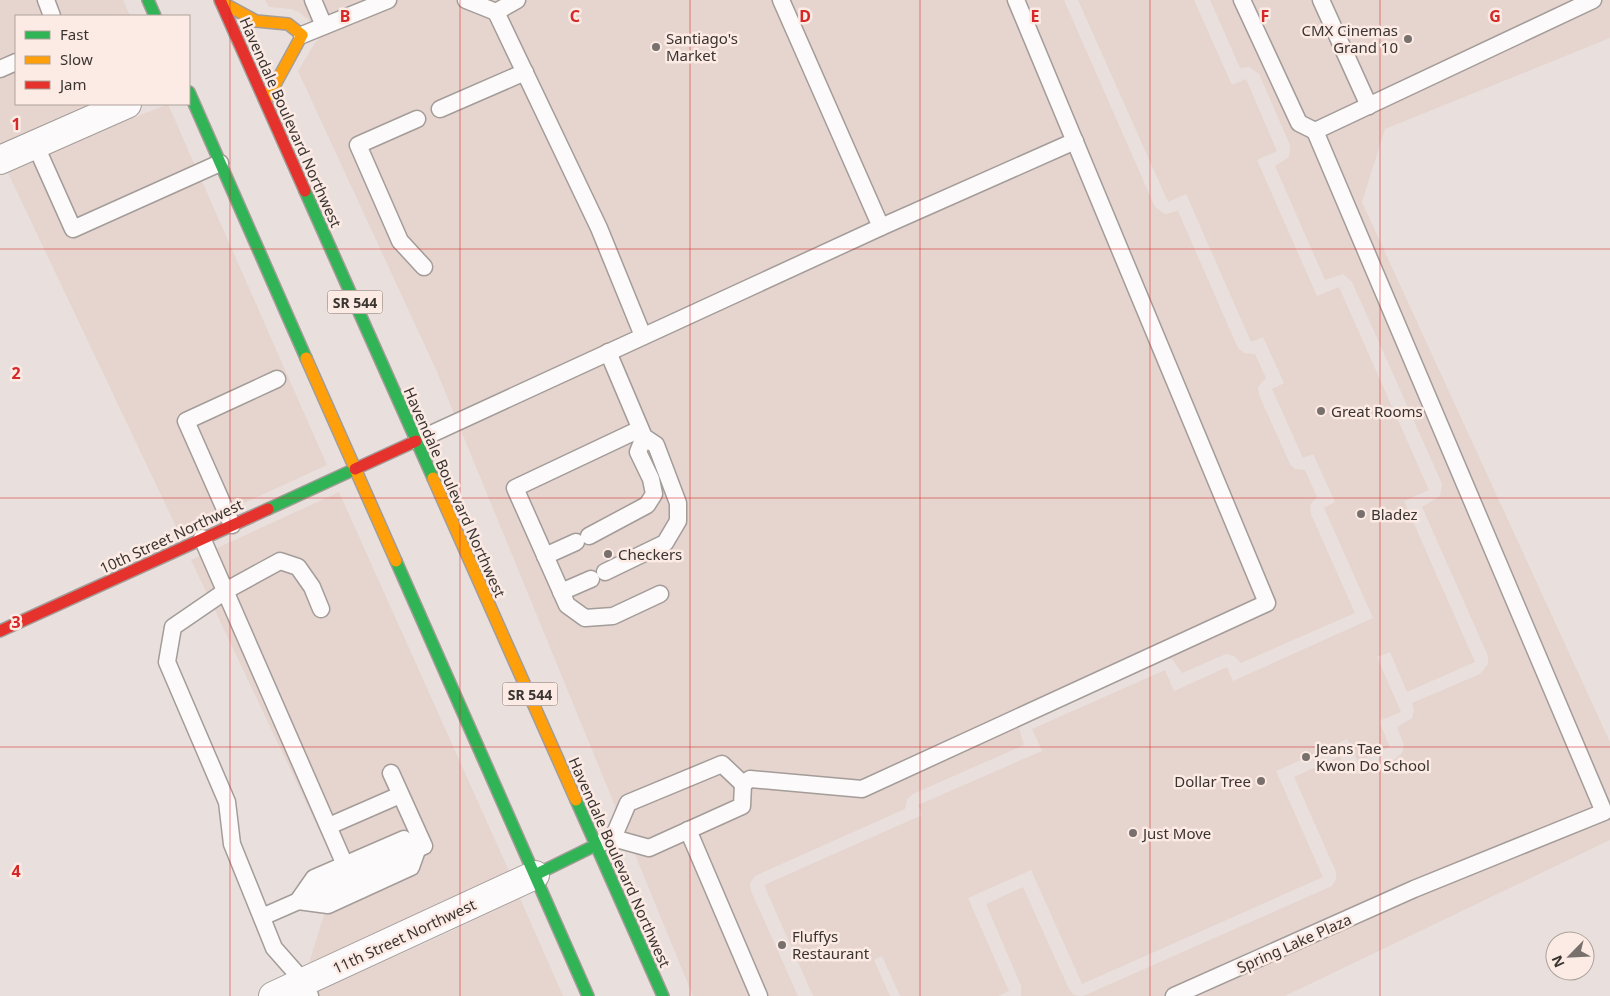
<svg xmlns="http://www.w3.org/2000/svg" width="1610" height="996" font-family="'Noto Sans',sans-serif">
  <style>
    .built { fill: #e6d4ce }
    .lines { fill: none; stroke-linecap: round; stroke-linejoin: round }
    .lane-casing { stroke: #a39c99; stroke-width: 19 }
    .street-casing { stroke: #a39c99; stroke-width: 30 }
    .fast-casing { stroke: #a39c99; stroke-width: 14 }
    .slow-casing { stroke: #a39c99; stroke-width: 14 }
    .jam-casing { stroke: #a39c99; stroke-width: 14 }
    .lane { stroke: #fcfafa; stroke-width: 16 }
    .street { stroke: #fcfafa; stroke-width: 28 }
    .fast { stroke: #30b455; stroke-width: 11 }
    .slow { stroke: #ff9f0a; stroke-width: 11 }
    .jam { stroke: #e5322d; stroke-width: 11 }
    .grid { fill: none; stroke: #d62828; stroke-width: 1; stroke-opacity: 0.55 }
    .poi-dot { fill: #77706d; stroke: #fceae4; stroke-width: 2 }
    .labels { text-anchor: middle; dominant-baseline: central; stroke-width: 5; stroke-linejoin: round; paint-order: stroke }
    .shield { fill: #fceae4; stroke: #746b67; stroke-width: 1 }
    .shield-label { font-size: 14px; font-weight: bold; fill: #3a3431 }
    .poi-label { font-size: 15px; fill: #3a3431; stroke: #fceae4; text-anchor: start }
    .street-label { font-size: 15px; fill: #3a3431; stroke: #fceae4 }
    .grid-label { font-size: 16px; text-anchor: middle; font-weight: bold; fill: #d62828; stroke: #fceae4; stroke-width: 5; stroke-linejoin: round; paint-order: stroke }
  </style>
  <rect width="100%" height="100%" fill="#e9e0dd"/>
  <g class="built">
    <polygon points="0,0 123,0 130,16 16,16 16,104 89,104 0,144"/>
    <polygon points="265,0 1064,0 1155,207 1165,214 1178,211 1238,348 1244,353 1255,354 1266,378 1258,387 1259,395 1290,464 1295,469 1305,470 1317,497 1310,505 1311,514 1355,613 1241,663 1234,656 1226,654 1182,673 1172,659 1160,659 1023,720 1019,728 1024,745 913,794 907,799 905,809 755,876 750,883 751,891 798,996 693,996 437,372 298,71 315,43 324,33 299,12 291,9 269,7"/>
    <polygon points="1078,0 1194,0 1232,85 1246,79 1277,151 1257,160 1317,296 1339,287 1429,490 1404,501 1475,662 1407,692 1390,652 1377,657 1401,712 1379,721 1390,747 1358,762 1347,739 1276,771 1323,877 1082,984 1031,870 968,898 1009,991 998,996 900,996 882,956 874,960 890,996 813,996 764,885 922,815 918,805 1042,751 1032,729 1165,670 1174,691 1227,667 1233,681 1373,618 1324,508 1335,502 1313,454 1303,458 1272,389 1284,383 1263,337 1251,342 1186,194 1168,202"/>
    <polygon points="1210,0 1610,0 1610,38 1385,129 1362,202 1610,742 1610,840 1285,996 1083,996 1332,886 1336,879 1336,872 1294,777 1340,756 1347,771 1354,774 1363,773 1395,759 1402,753 1404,746 1397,727 1412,718 1414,710 1412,703 1480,674 1488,664 1488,656 1422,507 1440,496 1442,484 1352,282 1343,274 1325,280 1275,166 1289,157 1290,145 1259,74 1249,67 1240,68"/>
    <polygon points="168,104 327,465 179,533 8,173 88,136"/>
    <polygon points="339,492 509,871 309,963 338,870 191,560"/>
    <polygon points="1023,887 1069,989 1074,995 1079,996 1021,996 1021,986 986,904"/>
    <polygon points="520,898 563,996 308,996 443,935"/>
  </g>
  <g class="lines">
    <defs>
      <g id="lane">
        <polyline points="46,0 52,16"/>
        <polyline points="313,0 324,26"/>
        <polyline points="466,0 496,12 517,0"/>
        <polyline points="1242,0 1299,123 1315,131"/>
        <polyline points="1321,0 1369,106"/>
        <polyline points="496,12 599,228 643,336"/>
        <polyline points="302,35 388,0"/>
        <polyline points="0,69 16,62"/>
        <polyline points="440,109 525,72"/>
        <polyline points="417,119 358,145 400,241 424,267"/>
        <polyline points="35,144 73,229 220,163"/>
        <polyline points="881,227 1075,141"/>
        <polyline points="640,429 515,488 567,605 585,618 613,616 660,594"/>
        <polyline points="416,441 881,227 781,0"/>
        <polyline points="232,525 186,421 277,379"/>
        <polyline points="589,536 647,505 654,494 651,479 638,452 644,437"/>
        <polyline points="202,538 345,865"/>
        <polyline points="545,556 576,542"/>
        <polyline points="605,572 665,543 678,521 678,503 656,445 644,437 608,352"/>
        <polyline points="561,592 591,579"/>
        <polyline points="743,784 750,779 862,789 1267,603 1016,0"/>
        <polyline points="329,826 400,795"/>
        <polyline points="688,830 759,996"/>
        <polyline points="596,845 613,838 649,848 742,806 743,784 722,764 628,803 613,838"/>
        <polyline points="298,901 314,878 404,839 417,850"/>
        <polyline points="298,901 328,905 411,867 417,850"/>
        <polyline points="262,917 424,846 391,773"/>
        <polyline points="310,996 304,982 274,948 232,844 227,802 167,662 173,627 227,590 280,561 298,567 312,587 321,609"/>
        <polyline points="1174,996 1414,889 1604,812 1315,131 1593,0"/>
      </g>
      <g id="street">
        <polyline points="0,160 127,104"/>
        <polyline points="273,996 535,875"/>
      </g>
      <g id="fast">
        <polyline points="148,0 155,16"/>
        <polyline points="189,92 306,358"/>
        <polyline points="305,191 433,478"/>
        <polyline points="268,509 355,469"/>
        <polyline points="396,561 588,996"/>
        <polyline points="576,800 663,996"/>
        <polyline points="535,875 596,845"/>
      </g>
      <g id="slow">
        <polyline points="221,2 256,21 288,24 302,35 266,101"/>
        <polyline points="306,358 396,561"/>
        <polyline points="433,478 576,800"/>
      </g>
      <g id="jam">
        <polyline points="220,0 305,191"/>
        <polyline points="355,469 416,441"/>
        <polyline points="0,631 268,509"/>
      </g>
    </defs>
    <use href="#lane" class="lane-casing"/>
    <use href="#street" class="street-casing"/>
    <use href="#fast" class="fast-casing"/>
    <use href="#slow" class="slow-casing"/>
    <use href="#jam" class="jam-casing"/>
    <use href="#lane" class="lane"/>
    <use href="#street" class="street"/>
    <use href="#fast" class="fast"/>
    <use href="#slow" class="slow"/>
    <use href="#jam" class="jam"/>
  </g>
  <path class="grid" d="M 230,0 L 230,996M 460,0 L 460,996M 690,0 L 690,996M 920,0 L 920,996M 1150,0 L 1150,996M 1380,0 L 1380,996M 0,249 L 1610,249M 0,498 L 1610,498M 0,747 L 1610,747"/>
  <g class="poi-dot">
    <circle cx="1408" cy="39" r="5"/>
    <circle cx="656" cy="47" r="5"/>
    <circle cx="1321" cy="411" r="5"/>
    <circle cx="1361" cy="514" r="5"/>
    <circle cx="608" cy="554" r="5"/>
    <circle cx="1306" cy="757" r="5"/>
    <circle cx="1261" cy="781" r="5"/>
    <circle cx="1133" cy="833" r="5"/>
    <circle cx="782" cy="945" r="5"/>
  </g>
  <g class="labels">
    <g class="shield">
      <rect x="327.5" y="290.5" width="55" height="23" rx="4"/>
      <rect x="502.5" y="682.5" width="55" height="23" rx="4"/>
    </g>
    <g class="shield-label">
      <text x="355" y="302">SR 544</text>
      <text x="530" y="694">SR 544</text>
    </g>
    <g class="poi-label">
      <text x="1398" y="30" text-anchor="end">CMX Cinemas<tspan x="1398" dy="17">Grand 10</tspan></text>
      <text x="666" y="38">Santiago's<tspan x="666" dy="17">Market</tspan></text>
      <text x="1331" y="411">Great Rooms</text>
      <text x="1371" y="514">Bladez</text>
      <text x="618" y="554">Checkers</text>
      <text x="1316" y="748">Jeans Tae<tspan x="1316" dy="17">Kwon Do School</tspan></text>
      <text x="1251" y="781" text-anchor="end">Dollar Tree</text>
      <text x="1143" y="833">Just Move</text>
      <text x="792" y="936">Fluffys<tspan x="792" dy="17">Restaurant</tspan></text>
    </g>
    <g class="street-label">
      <text transform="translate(291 122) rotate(66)">Havendale Boulevard Northwest</text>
      <text transform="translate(455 492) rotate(66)">Havendale Boulevard Northwest</text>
      <text transform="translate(171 536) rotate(-25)">10th Street Northwest</text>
      <text transform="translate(620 862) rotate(66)">Havendale Boulevard Northwest</text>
      <text transform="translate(404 936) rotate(-25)">11th Street Northwest</text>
      <text transform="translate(1294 943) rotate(-24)">Spring Lake Plaza</text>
    </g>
  </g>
  <g class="grid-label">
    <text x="345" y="22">B</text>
    <text x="575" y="22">C</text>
    <text x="805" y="22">D</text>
    <text x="1035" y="22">E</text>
    <text x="1265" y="22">F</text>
    <text x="1495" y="22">G</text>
    <text x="16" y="130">1</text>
    <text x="16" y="379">2</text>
    <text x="16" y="628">3</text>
    <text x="16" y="877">4</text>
  </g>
  <rect x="15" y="15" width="175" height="90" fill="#fceae4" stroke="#aea19c"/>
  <rect x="25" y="31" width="25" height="8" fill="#30b455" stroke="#aea19c"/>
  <text x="60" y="40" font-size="15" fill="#3a3431">Fast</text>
  <rect x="25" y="56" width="25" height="8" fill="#ff9f0a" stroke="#aea19c"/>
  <text x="60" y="65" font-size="15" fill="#3a3431">Slow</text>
  <rect x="25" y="81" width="25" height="8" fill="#e5322d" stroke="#aea19c"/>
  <text x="60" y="90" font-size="15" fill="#3a3431">Jam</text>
  <g transform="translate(1570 956) rotate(246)"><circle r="24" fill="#fceae4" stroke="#aea19c"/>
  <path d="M0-4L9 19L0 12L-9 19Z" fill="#77706d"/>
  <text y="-8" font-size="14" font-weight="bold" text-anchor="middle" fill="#3a3431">N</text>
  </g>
</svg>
